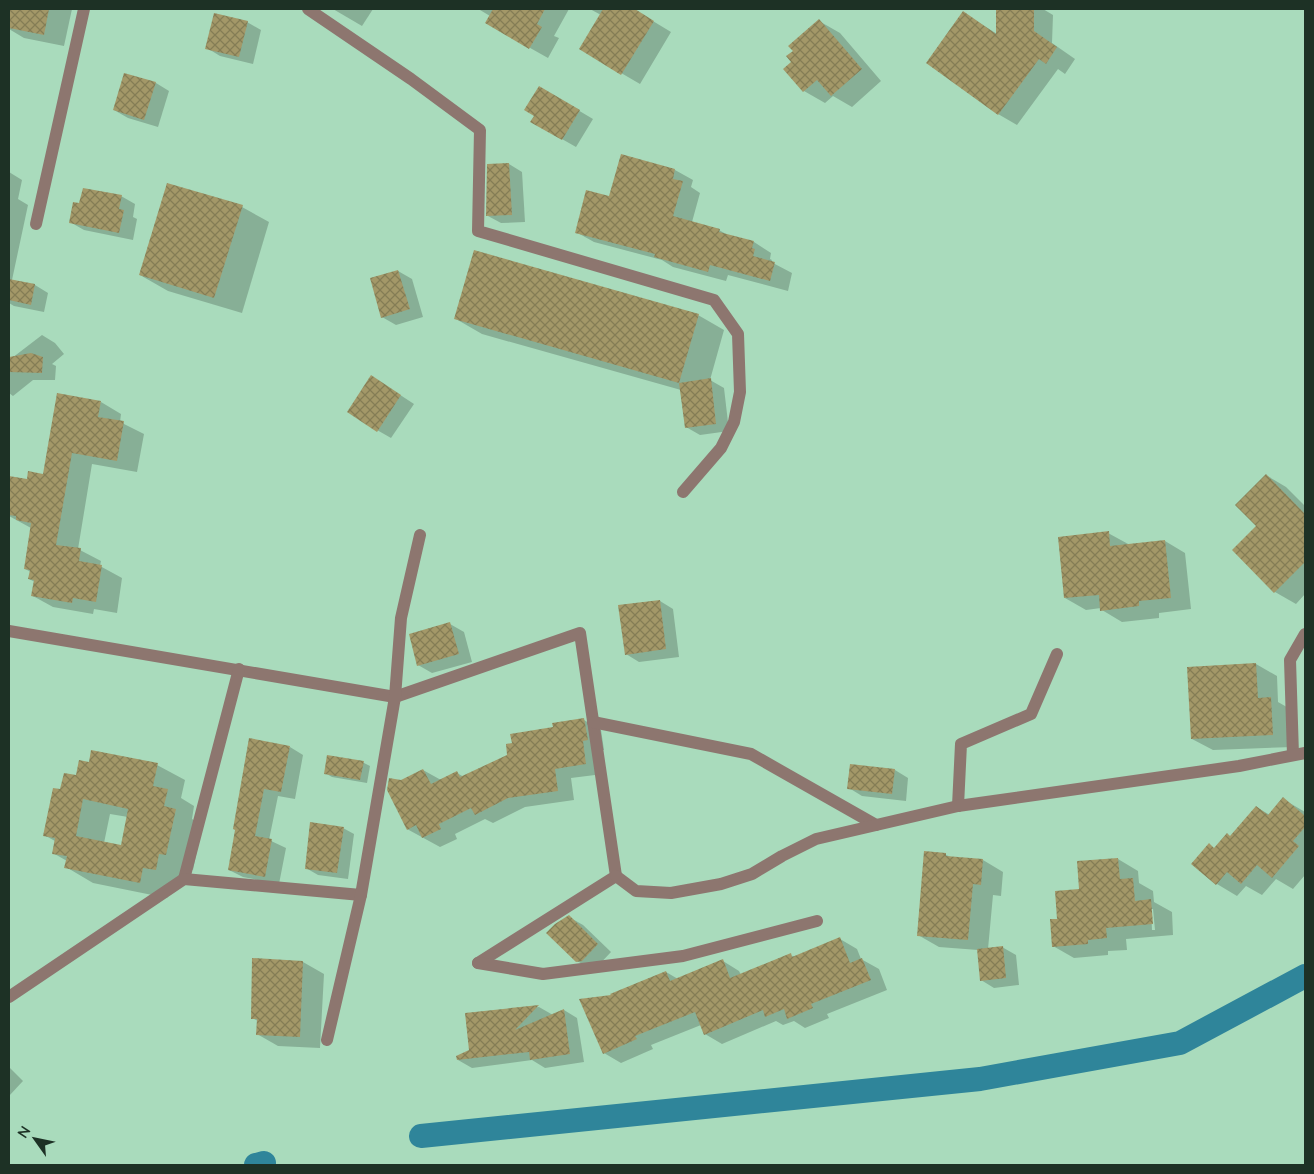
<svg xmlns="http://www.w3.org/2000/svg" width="1314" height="1174" font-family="Lato,sans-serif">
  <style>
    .shadow { fill: #0003; fill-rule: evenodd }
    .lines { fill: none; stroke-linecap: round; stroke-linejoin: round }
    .canal { stroke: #2f859a; stroke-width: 24 }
    .building { fill: url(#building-cross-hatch); fill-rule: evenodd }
    .minor { stroke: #8d766f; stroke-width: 12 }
  </style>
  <defs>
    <pattern id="building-cross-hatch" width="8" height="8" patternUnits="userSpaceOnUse" patternTransform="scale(1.25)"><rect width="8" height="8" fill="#a39868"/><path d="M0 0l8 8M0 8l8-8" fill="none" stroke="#847d55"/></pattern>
  </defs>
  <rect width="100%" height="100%" fill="#a9dbbc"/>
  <g class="shadow">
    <polygon points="9,9 72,9 64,46 24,38 9,29"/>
    <polygon points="333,9 373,9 362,26"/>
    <polygon points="481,9 569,9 554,36 559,38 548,58 486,23 490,16 480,10"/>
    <polygon points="590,9 633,9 671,32 640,84 580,49 601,15"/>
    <polygon points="997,9 1043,9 1053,15 1052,43 1075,59 1065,74 1058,69 1017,125 998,114 964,13 997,34"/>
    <polygon points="819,21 840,33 881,81 852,107 833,96 825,103 804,91 793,62 794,51"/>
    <polygon points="247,22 261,30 253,64 220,56 207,48"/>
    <polygon points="125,74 156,83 169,91 158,127 128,118 114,110"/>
    <polygon points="539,87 593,119 576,147 532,122 536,115"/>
    <polygon points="621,156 675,170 693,180 691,187 700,193 692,222 719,230 731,237 754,242 771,253 770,259 772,260 771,262 792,273 788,291 728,275 726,281 673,267 662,260 594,242 576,232 610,197"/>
    <polygon points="509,164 522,172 525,222 501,223 488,216"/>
    <polygon points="9,172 22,180 18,199 28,205 12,280 35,285 48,293 44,312 14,306 9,303"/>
    <polygon points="121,196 135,204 133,217 137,219 133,240 84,230 70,222 80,205"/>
    <polygon points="242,207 269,222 242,313 168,291 140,275"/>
    <polygon points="398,271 412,279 423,317 396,325 382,317"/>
    <polygon points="698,315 724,330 710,380 724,388 729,431 700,435 686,427 681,390 482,334 456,319"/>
    <polygon points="42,335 55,343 64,354 52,364 56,366 55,380 33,380 13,396 9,393 9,358 12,358"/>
    <polygon points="385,385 414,404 391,438 377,430"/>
    <polygon points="101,402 121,414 120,422 144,434 137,472 92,464 78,549 101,561 100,566 122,578 117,613 94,609 93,614 53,607 33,596 35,582 29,579 31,572 25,569 31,528 9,516 9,477 28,480 44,475"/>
    <polygon points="1266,475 1286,487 1305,506 1305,594 1296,604 1275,592 1234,550 1258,526"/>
    <polygon points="1108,533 1130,545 1165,541 1185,553 1191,609 1159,613 1159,618 1122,622 1102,610 1101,608 1086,610 1065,598"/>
    <polygon points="660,601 673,609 679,657 639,662 626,654"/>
    <polygon points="450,624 464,632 472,662 432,673 418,665"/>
    <polygon points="1256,664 1277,676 1278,702 1292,710 1293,747 1213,750 1192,739 1189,668"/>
    <polygon points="584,720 601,730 604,750 600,750 603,774 571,778 574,800 525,807 493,823 485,819 455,834 457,839 440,847 407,829 401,781 423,770 441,780 457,773 464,777 508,755 555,728"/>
    <polygon points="290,747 303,755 295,799 278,796 269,840 286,848 279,884 243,877 229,870 236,830"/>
    <polygon points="364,763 370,766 367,783 332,777 325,773"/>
    <path d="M 157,765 L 185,780 L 181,798 L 194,806 L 192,819 L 202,825 L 193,870 L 187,868 L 167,898 L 93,883 L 66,867 L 67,861 L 53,853 L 55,841 L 44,835 L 61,791 L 77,777 ZM 110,814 L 128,817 L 122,846 L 104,843 Z"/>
    <polygon points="895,770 908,778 906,801 862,796 849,788"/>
    <polygon points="1283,799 1305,812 1305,875 1293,889 1276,879 1262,895 1246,886 1237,896 1217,884 1209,845 1215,849 1227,834 1231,837 1256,807 1270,815"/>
    <polygon points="343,828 354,834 348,879 318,875 306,868"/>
    <polygon points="946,855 951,857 983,860 1003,872 1001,896 993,895 988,949 1002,947 1016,955 1019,985 994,988 981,980 978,950 939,947 918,935"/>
    <path d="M 1118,859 L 1138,871 L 1139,883 L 1153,891 L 1154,902 L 1172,912 L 1173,935 L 1126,939 L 1127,950 L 1108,951 L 1108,955 L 1074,958 L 1053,946 L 1058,920 L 1080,890 ZM 1151,909 L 1153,909 L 1155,930 L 1152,930 Z"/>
    <polygon points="569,917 583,925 611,952 596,968 591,969 577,961"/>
    <polygon points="840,939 857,949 861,959 879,969 887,990 827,1014 829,1018 805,1028 794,1021 783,1025 776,1021 722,1044 705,1034 701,1025 651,1045 653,1049 621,1063 604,1053 613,996 666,972 678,979 723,961 739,971 741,975 790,955 795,957"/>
    <polygon points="253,960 303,962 324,974 320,1048 278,1046 257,1034 258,1021 252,1018"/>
    <polygon points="539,1007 553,1015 564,1010 577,1018 584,1062 545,1068 532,1060 472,1068 458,1060 471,1051 467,1014"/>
    <polygon points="9,1067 23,1081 9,1096"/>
  </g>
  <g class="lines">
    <g class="canal">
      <polyline points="421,1136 980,1079 1180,1043 1305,976"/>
      <polyline points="256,1165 264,1163"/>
    </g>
  </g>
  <g class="building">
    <polygon points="9,9 49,9 44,35 9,28"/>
    <polygon points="493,9 545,9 537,24 542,27 529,49 485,23"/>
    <polygon points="603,9 635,9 654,21 621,75 579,49"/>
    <polygon points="996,9 1034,9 1034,31 1057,47 1046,64 1039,59 998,115 926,63 963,11 996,34"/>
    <polygon points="214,13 248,21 239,57 205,49"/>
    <polygon points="819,19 862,69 831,96 817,80 803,92 783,69 791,62 786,56 793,51 788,46"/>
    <polygon points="124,73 156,82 144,120 113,110"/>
    <polygon points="539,86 580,110 562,140 530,122 534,116 524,110"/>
    <polygon points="621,154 675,169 673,179 683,181 673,216 720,229 719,232 754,241 752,248 755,249 753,256 775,262 770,281 710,265 708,272 654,257 655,254 575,233 586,190 609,196"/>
    <polygon points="509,163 512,215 486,216 487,164"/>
    <polygon points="167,183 243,205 214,298 139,275"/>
    <polygon points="83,188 122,195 119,209 124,210 119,233 69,223 73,202 79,203"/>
    <polygon points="474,250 699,314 679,383 454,319"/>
    <polygon points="398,270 410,309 381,318 370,278"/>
    <polygon points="9,279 35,284 31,305 9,300"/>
    <polygon points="31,353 43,357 42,373 9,372 9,357"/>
    <polygon points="371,375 401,395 377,432 347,412"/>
    <polygon points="711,378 716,424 685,428 679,383"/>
    <polygon points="57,393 101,401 98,417 124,421 117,461 72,453 56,545 81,548 79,561 102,565 96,602 73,598 72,603 31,596 34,580 28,579 30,570 24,569 31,523 16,520 16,516 9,515 9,476 27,479 28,471 43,474"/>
    <polygon points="1266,474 1305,514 1305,562 1274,593 1232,550 1256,526 1235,505"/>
    <polygon points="1109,531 1110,546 1165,540 1171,598 1139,601 1139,606 1100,611 1099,595 1064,598 1058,537"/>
    <polygon points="660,600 666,649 625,655 618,605"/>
    <polygon points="450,622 459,654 417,666 409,634"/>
    <polygon points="1256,663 1258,698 1271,697 1273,735 1191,739 1187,667"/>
    <polygon points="584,718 588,740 583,741 586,764 555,769 558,791 508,798 475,815 471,808 439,824 441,829 422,838 416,825 407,830 387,790 389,778 401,780 423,769 431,784 457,771 460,777 507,755 506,744 512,743 510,734 553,727 552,723"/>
    <polygon points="249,738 290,746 281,792 264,789 255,836 272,839 265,877 228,870 235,830 233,829"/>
    <path d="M 91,750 L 158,763 L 153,786 L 168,789 L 164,806 L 176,809 L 166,855 L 159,854 L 156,870 L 143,868 L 140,883 L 64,868 L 67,856 L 52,854 L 55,838 L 43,836 L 53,788 L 60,789 L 64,773 L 76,775 L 79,760 L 89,762 ZM 83,799 L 128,809 L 121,845 L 76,836 Z"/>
    <polygon points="327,755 364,761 360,780 324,774"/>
    <polygon points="850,764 895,769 892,794 847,789"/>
    <polygon points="1283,797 1305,816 1305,827 1293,841 1299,846 1272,878 1257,865 1241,884 1227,872 1216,885 1191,864 1209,843 1214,848 1227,833 1230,836 1256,806 1268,815"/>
    <polygon points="310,822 344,827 337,873 305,869"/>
    <polygon points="924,851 946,853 946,856 983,859 981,885 973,884 968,940 917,936"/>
    <polygon points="1118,858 1120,879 1133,878 1135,901 1151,899 1153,924 1106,928 1107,938 1088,940 1088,944 1052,947 1050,919 1057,919 1055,891 1079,889 1077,861"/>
    <polygon points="569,915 598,944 582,961 576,962 546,933 555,924"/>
    <polygon points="840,937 850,963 862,958 871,980 811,1004 813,1008 787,1019 784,1009 765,1017 763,1010 704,1035 695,1012 635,1036 637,1039 603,1054 579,999 611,995 610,994 666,971 670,981 723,959 730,978 791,953 792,957"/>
    <polygon points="1003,946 1006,978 980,981 977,949"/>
    <polygon points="252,958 303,961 300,1037 256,1035 257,1019 251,1019"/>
    <polygon points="539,1005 515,1030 564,1009 570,1054 530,1060 529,1052 457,1060 456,1056 469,1050 465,1013"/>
  </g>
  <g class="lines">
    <g class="minor">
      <polyline points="308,9 411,79 480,130 478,231 714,300 738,334 740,392 734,422 721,448 683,492"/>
      <polyline points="36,224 84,9"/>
      <polyline points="9,631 395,697 580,633 616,876 478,963"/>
      <polyline points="593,722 751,754 876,825"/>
      <polyline points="1293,755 1290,660 1305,634"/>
      <polyline points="958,806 961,744 1031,714 1057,654"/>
      <polyline points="616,876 636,891 671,893 721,884 752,874 782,856 816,839 958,806 1239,766 1305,753"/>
      <polyline points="184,879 239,669"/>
      <polyline points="478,963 543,974 683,956 817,921"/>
      <polyline points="9,997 184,879 361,895"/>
      <polyline points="327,1040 361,895 395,697 401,618 420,535"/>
    </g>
  </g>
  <rect width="1314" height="1174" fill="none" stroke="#1d3125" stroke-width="20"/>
  <g transform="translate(35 1139) rotate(303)" stroke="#a9dbbc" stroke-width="4" paint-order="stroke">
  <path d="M0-4L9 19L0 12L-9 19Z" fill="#1d3125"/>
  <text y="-8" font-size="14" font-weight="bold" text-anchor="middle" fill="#1d3125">N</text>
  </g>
</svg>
